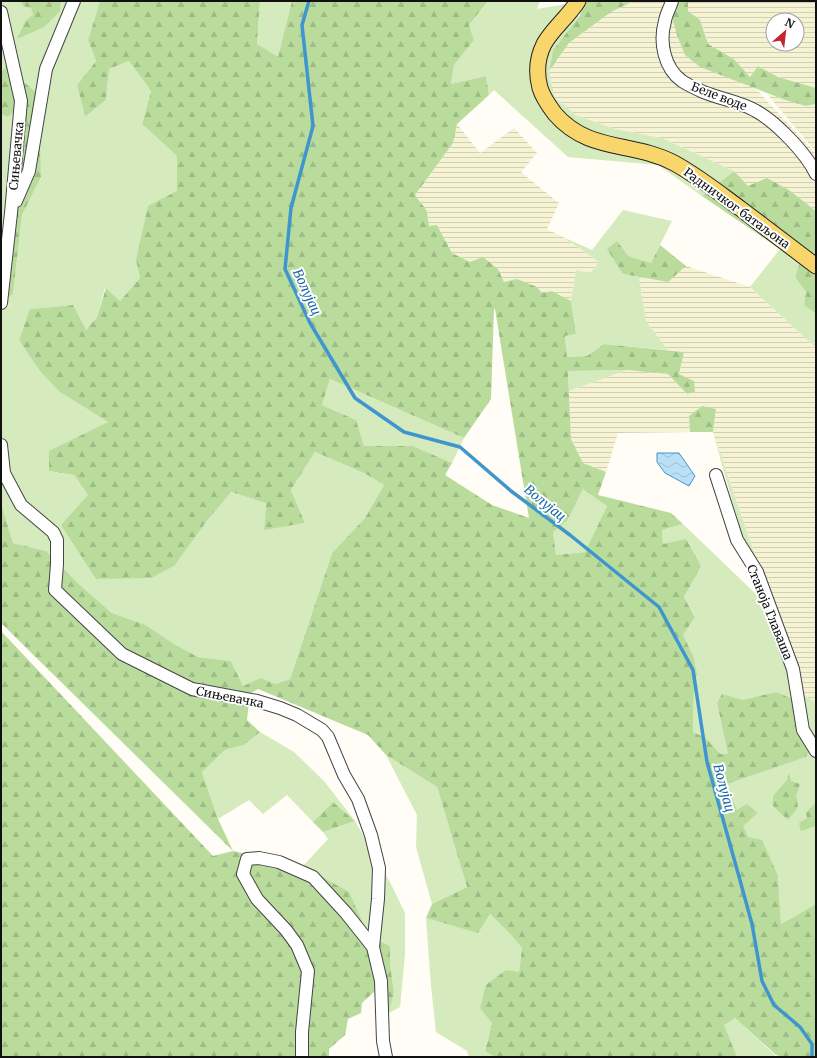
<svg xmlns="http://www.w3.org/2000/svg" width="817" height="1058" font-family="Merriweather,serif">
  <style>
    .farmland { fill: url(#farmland-rules); fill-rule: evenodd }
    .grass { fill: #d5ebbd }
    .forest { fill: url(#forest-firs); fill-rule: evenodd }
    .water { fill: url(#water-waves); stroke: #3f96cf }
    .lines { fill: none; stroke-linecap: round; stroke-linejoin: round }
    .stream { stroke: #3f96cf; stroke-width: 3.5 }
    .minor-casing { stroke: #444; stroke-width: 14 }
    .major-casing { stroke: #222; stroke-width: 17 }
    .minor { stroke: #fff; stroke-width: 12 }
    .major { stroke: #f9d66b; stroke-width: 15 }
    .labels { text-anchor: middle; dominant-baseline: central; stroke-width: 4; stroke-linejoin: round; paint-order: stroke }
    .street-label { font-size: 12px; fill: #111; stroke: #fff }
    .water-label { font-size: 13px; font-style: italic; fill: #1768a6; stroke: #fff }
  </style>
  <defs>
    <pattern id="farmland-rules" width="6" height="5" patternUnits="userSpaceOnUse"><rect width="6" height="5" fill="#f6f3d4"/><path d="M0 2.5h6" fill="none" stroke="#d2cfb5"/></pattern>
    <pattern id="forest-firs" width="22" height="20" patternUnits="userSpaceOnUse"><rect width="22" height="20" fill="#b9dc9c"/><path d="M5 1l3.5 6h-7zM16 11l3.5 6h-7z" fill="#9ebc85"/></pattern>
    <pattern id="water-waves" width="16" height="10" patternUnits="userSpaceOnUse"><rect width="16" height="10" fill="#b9e0f7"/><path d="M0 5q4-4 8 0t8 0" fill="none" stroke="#9ebfd3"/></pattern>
  </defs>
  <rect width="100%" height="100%" fill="#fffdf5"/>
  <g class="farmland">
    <polygon points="634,1 667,1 678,38 685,55 697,64 756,89 816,154 816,211 789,190 748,186 734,171 662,138 615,129 576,115 555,98 549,71 569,43 611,12"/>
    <path d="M 688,1 L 816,1 L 816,88 L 778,77 L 758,66 L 750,77 L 734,59 L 708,44 L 700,20 L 688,11 ZM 773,20 L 797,20 L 797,44 L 773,44 Z"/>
    <polygon points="767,94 806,106 816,104 816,152"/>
    <polygon points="457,124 480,153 514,128 537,153 521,172 559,203 547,229 563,237 599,262 590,273 576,270 571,301 552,291 542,293 537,287 504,282 498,269 470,262 452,253 437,225 429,227 427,211 415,195 453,143"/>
    <polygon points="686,266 750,287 816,348 816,702 803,695 713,432 716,409 689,416 690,432 618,433 606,472 583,463 571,439 569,391 627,370 668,374 687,394 694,381 679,375 684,352 668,350 646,321 639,277 668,282"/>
  </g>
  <g class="grass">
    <polygon points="1,1 20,1 23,6 31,7 33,15 60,11 61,1 100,1 88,40 96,61 77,85 85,117 106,100 109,69 129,61 151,91 142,124 177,156 177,191 136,260 140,278 120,301 105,288 97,317 85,331 73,305 31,309 19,340 60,392 108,422 49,471 74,475 88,495 206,522 230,492 266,502 264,529 305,523 291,490 315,452 364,473 384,485 365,518 332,553 290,679 275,684 261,679 243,686 231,661 198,657 174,644 146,625 112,613 80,585 46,551 13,543 1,503 1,114 7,117 16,112 2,298 12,308 5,300 13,294 22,215 41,177 31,88 20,79 14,55 1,73"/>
    <polygon points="260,1 292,1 278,58 257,44"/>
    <polygon points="488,1 540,1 537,9 567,4 579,17 553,50 549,71 555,98 576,115 615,129 662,138 734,171 702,196 658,165 568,157 494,90 489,95 486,76 451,84 454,65 474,40 469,25"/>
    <polygon points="623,210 672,221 651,263 628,256 623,274 639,277 646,321 668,350 604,344 587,356 567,357 565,336 576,334 571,301 576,270 590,273 599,262 563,237 592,250"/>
    <polygon points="780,249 800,262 795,277 806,292 804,305 816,314 816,348 750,287"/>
    <polygon points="627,370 569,391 568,371"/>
    <polygon points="330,379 464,438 452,463 413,446 364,447 356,420 322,405"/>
    <polygon points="713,432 803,695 816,702 816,904 781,924 778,876 733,834 758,813 737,810 727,783 806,757 776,692 742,700 717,703 728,754 720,755 706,738 693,732 694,688 697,672 693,655 683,635 695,616 684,597 701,565 663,544 662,530 683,524 759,597"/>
    <polygon points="583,488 607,506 585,552 556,555 553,532 567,521"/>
    <polygon points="260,732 294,752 324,781 355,821 391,884 405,913 405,955 400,1007 389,1013 394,992 390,964 390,946 367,932 303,866 328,839 323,832 355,821 333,802 313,822 287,795 263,814 249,800 218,819 202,772 225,750 244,745"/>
    <polygon points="386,755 437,787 467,887 432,904 416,847 417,815"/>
    <polygon points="490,914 510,934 522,948 519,972 492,1023 485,1050 495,1057 469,1057 467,1051 436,1032 431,986 426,918 478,932"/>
    <polygon points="735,1018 775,1055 774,1057 737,1057 723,1025"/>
  </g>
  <g class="forest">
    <polygon points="20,1 61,1 60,11 44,27 17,39 26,20 33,15 31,8 23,6"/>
    <path d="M 100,1 L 260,1 L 257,44 L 278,57 L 292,1 L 488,1 L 469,25 L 474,40 L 454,65 L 451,84 L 486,76 L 489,95 L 457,124 L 453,143 L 415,195 L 427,211 L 429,226 L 437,225 L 452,253 L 470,262 L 483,257 L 498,269 L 504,282 L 517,279 L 537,287 L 542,293 L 552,291 L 571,301 L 576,334 L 565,336 L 567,357 L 587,356 L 604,344 L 684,352 L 679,374 L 694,381 L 695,392 L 687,394 L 668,374 L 627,370 L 568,371 L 571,439 L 583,463 L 606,472 L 598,495 L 671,513 L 683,524 L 662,530 L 663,544 L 686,539 L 701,566 L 684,597 L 695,617 L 683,635 L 693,655 L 697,672 L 694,688 L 693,732 L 706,738 L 720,754 L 728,754 L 717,703 L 722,694 L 742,700 L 776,692 L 795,700 L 809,748 L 806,757 L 727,784 L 737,810 L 747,804 L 758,813 L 743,826 L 748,837 L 762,840 L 778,876 L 781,924 L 816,904 L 816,1057 L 783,1057 L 776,1055 L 735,1018 L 724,1025 L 737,1057 L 495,1057 L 485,1051 L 492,1023 L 480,1008 L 486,985 L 506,970 L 519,972 L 522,948 L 510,934 L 490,914 L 478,933 L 426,918 L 432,904 L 467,887 L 437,787 L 386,755 L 368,735 L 258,689 L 250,694 L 247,720 L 260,732 L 244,745 L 225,750 L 202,772 L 218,819 L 233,851 L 303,866 L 349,892 L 367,932 L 376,990 L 362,1003 L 361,1013 L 348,1019 L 345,1035 L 329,1049 L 329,1057 L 1,1057 L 1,631 L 213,856 L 233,851 L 1,623 L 1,503 L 13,543 L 46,551 L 80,585 L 112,613 L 146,625 L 174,644 L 198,657 L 231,661 L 243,686 L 261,678 L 275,684 L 290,679 L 332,553 L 365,518 L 384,485 L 364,473 L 315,452 L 291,490 L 305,523 L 264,530 L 266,503 L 231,492 L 206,522 L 174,566 L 151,578 L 96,579 L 61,525 L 88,495 L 74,475 L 49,471 L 49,451 L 108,422 L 60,392 L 40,371 L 19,340 L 30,309 L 73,305 L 86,330 L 97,317 L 106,288 L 120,301 L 140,278 L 136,260 L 148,206 L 177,191 L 177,156 L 142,124 L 151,91 L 129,61 L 109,69 L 106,100 L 85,117 L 77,85 L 96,61 L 88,40 ZM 494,309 L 495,309 L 529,518 L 492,505 L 445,475 L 452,463 L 413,446 L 364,446 L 356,420 L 322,405 L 330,379 L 464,438 L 491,399 ZM 583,489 L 607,506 L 585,552 L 556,555 L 553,532 L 567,521 Z"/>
    <polygon points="586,1 634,1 611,12 569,43 549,71 553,50 579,17"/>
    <polygon points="667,1 688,1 688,11 700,20 708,44 734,59 750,77 758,66 778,77 816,88 816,104 806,106 785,100 700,67 685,55 678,38"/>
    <polygon points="14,54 20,79 31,88 38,95 41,177 22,215 13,294 5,300 16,112 7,117 1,114 1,73"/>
    <polygon points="734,171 748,186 767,178 789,190 816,211 816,314 804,305 806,292 795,277 800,262 780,249 702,196"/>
    <polygon points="617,241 628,256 651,263 660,245 686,266 668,282 623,274 607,249"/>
    <polygon points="702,406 716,409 713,432 690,432 689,416"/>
    <polygon points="789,773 791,781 800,784 796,796 798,807 788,820 773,806 773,796 787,780"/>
    <polygon points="333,802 355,821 323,832 313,822"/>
    <polygon points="816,802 816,827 813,827 801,831 799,823 807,818 806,813"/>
    <polygon points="379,940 390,946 390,964 394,992 389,1013 378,951"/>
  </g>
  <polygon class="water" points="657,453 679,453 695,476 689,486 665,473 657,462"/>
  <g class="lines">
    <polyline class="stream" points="309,1 302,25 313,126 291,208 285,269 310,323 355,398 404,432 460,447 511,491 570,535 659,607 693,670 707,762 738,873 752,924 762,981 774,1005 800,1027 812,1044 812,1057"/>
    <defs>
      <g id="minor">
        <path d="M 672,1 C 670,8 666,14 665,21 C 659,42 664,68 682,81 C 688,85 695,88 701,91 C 719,99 739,101 756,111 C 776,122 806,153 816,174"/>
        <polyline points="1,12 21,101 11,213 1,303"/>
        <polyline points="16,201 29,171 46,69 74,1"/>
        <polyline points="1,445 4,473 21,505 53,532 57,540 57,564 55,590 122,654 192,689 257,701 280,708 297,715 322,730 328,737 344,775 358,799 371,835 379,868 378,899 373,947"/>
        <polyline points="716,475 737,540 757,572 793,669 798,699 803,730 816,751"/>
        <polyline points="302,1057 302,1032 308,971 297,945 286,930 257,899 243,874 247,859 259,858 279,862 313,877 346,913 373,947 381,981 383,1041 386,1057"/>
      </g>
      <path id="major" d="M 578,1 C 568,17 553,28 544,44 C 537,58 536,73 540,88 C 543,98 549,106 555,114 C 589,153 632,141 674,163 C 698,176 719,193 741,209 C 766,228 791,247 816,266"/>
    </defs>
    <use href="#minor" class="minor-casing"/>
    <use href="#major" class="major-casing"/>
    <use href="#minor" class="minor"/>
    <use href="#major" class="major"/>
  </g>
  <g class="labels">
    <g class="street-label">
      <text transform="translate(719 96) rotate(21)">Беле воде</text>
      <text transform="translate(16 156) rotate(-85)">Сињевачка</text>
      <text transform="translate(737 208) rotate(36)">Радничког батаљона</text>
      <text transform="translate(770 612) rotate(68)">Станоја Главаша</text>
      <text transform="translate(230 697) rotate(11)">Сињевачка</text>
    </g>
    <g class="water-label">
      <text transform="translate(307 292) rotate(65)">Волујац</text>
      <text transform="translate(545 503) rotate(39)">Волујац</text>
      <text transform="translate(724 788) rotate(75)">Волујац</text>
    </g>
  </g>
  <rect width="817" height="1058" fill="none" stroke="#111111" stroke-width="4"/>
  <g transform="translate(785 32) rotate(28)"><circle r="19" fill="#ffffff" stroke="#a0a0a0"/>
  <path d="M0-3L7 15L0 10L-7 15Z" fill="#c4262e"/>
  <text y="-6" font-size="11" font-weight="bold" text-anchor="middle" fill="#111111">N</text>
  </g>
</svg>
